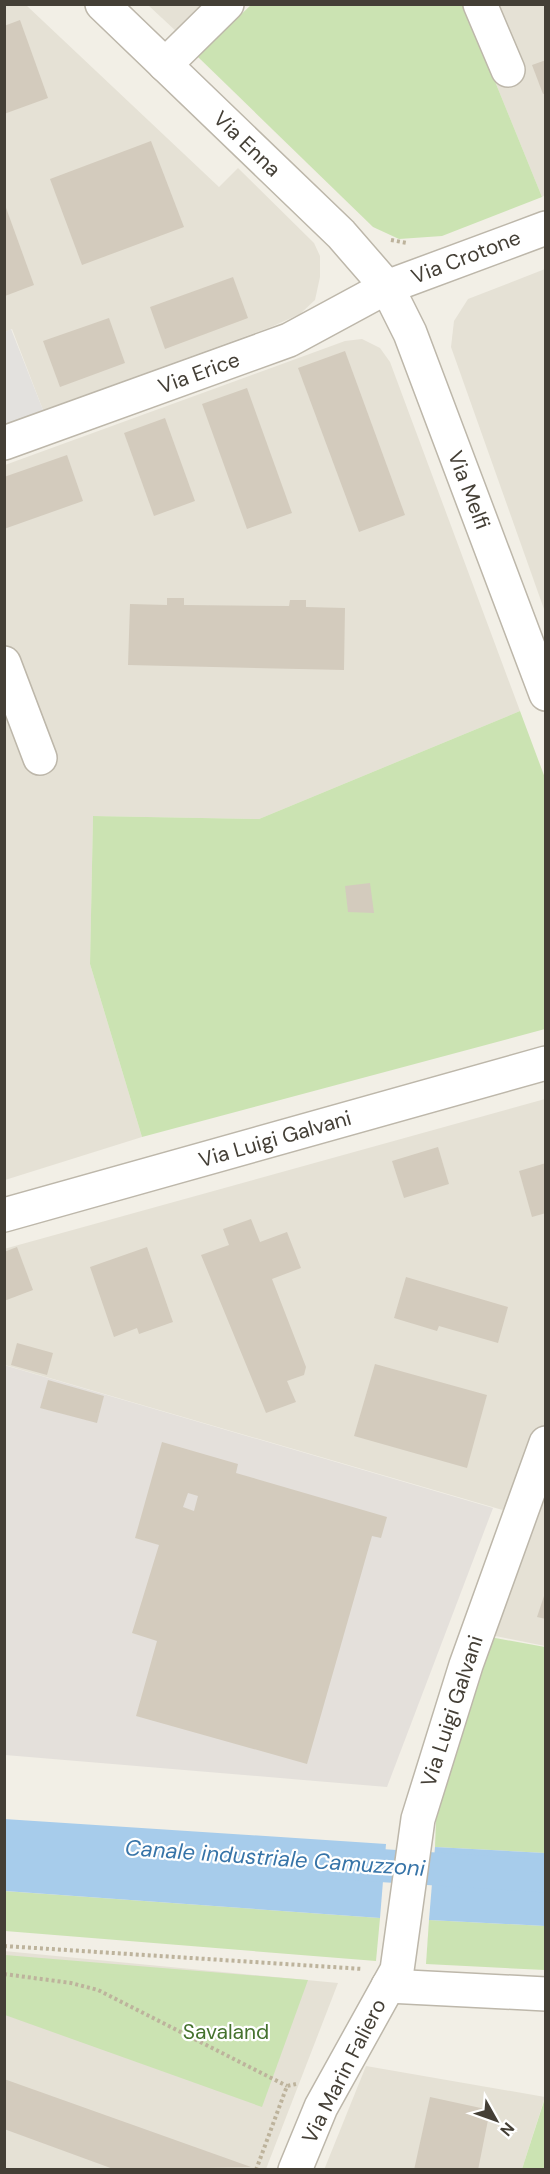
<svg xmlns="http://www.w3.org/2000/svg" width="550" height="2174" font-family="'DM Sans',sans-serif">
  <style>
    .residential { fill: #e5e1d5 }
    .industrial { fill: #e4e0db }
    .green { fill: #cbe3b2 }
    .parking { fill: #e3e1de }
    .water { fill: #a7cceb }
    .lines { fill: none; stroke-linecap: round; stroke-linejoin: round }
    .canal { stroke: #a7cceb; stroke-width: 33 }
    .building { fill: #d3cbbd; fill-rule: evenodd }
    .minor-casing { stroke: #bdb7aa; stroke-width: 36 }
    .path { stroke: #bdb39c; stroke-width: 4; stroke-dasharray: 3 3; stroke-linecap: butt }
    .minor { stroke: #fff; stroke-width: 33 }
    .labels { text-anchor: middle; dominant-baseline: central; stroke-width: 4.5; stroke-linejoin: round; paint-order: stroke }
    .street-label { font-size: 21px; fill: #443f36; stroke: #fff }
    .park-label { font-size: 21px; fill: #45722e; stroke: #fff }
    .water-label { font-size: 22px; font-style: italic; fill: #3774a8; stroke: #fff }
  </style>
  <rect width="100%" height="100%" fill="#f2efe6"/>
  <g class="residential">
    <polygon points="5,5 26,5 219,187 238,168 314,243 320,256 320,277 315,300 300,314 271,327 43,410 12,329 5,332"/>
    <polygon points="148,5 206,5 177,32"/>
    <polygon points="464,5 545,5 545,195 542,197"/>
    <polygon points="545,269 545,612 451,347 454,321 468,299"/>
    <polygon points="362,339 380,348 390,362 520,711 259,819 93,816 90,964 142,1137 5,1180 5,465 345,341"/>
    <polygon points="545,1099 545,1646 481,1633 506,1511 5,1365 4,1249"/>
    <polygon points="4,1951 338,1983 266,2169 5,2169"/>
    <polygon points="366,2066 545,2097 522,2169 324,2170"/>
  </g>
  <polygon class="industrial" points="4,1365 493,1508 387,1787 5,1755"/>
  <g class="green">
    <polygon points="251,5 464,5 542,197 442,236 399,239 373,227 197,56"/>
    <polygon points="520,711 545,778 545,1029 142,1137 90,964 93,816 259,819"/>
    <polygon points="479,1635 545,1647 545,1853 435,1847 437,1794"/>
    <polygon points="4,1891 380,1918 376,1961 5,1931"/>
    <polygon points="429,1920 545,1926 545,1970 426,1964"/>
    <polygon points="5,1955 308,1980 262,2107 5,2015"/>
    <polygon points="545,2098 545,2169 522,2169"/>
  </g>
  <polygon class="parking" points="11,329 43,410 5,425 5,332"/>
  <g class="water">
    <polygon points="4,1819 386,1844 380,1918 5,1891"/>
    <polygon points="435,1847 545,1853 545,1926 429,1920"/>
  </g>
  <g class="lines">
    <polyline class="canal" points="341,1863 546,1876"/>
  </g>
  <g class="building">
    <polygon points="20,20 48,98 4,114 4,26"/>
    <polygon points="546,60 546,93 543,94 532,65"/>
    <polygon points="151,141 184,227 82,265 50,179"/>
    <polygon points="5,205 34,285 5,296"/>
    <polygon points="233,277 248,318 165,349 150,307"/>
    <polygon points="109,318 125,363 60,387 43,341"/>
    <polygon points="345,351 405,515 359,532 298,368"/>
    <polygon points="247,388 292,513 247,529 202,404"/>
    <polygon points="165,418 195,501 154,516 124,433"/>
    <polygon points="67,455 83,501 4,529 4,477"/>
    <polygon points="167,598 184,598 184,605 289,606 290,600 306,600 306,607 345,608 344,670 128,665 130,604 167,605"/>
    <polygon points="370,883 374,913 348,912 345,886"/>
    <polygon points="438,1147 449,1184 404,1198 392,1161"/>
    <polygon points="546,1163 546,1213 532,1217 519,1171"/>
    <polygon points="251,1219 260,1242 287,1232 301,1268 272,1279 306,1367 304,1375 287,1381 296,1402 266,1413 201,1255 229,1245 223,1229"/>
    <polygon points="17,1247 33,1290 4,1301 4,1252"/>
    <polygon points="147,1247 173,1322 139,1334 137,1328 114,1337 90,1267"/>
    <polygon points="406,1277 508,1307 498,1343 439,1326 437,1331 394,1318"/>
    <polygon points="17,1343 53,1353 47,1375 11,1365"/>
    <polygon points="375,1364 487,1395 467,1468 354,1436"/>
    <polygon points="48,1380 104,1396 97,1423 40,1408"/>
    <path d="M 162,1442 L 238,1464 L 236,1473 L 387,1517 L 381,1538 L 372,1536 L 307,1764 L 136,1716 L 157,1641 L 132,1633 L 159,1545 L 135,1538 ZM 188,1493 L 198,1496 L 194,1511 L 183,1507 Z"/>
    <polygon points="545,1593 546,1593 546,1619 537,1617"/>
    <polygon points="4,2079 251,2167 116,2170 4,2129"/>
    <polygon points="430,2097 490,2110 478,2170 414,2170"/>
  </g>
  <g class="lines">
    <defs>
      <g id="minor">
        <polyline points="102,4 341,234 387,287 410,333 546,694"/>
        <polyline points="480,4 508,70"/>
        <polyline points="165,65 227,4"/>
        <polyline points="4,443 289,340 387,287 546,228"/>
        <polyline points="4,663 40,758"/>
        <polyline points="4,1215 546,1063"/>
        <polyline points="388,1986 546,1994"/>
        <polyline points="295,2170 321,2107 397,1970 418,1819 466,1665 546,1443"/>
      </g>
    </defs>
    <use href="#minor" class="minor-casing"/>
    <g class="path">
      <polyline points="391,240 407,243"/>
      <polyline points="4,1946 363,1969"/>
      <polyline points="4,1974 71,1983 98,1990 287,2086"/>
      <polyline points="256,2170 287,2086 296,2084"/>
    </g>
    <use href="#minor" class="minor"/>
  </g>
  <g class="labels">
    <g class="street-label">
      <text transform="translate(247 144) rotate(44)">Via Enna</text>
      <text transform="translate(466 257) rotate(-21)">Via Crotone</text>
      <text transform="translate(199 373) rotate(-20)">Via Erice</text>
      <text transform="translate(469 490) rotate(69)">Via Melfi</text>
      <text transform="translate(275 1139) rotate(-16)">Via Luigi Galvani</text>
      <text transform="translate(452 1711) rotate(-72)">Via Luigi Galvani</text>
      <text transform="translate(344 2071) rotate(-63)">Via Marin Faliero</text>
    </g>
    <g class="park-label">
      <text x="226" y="2032">Savaland</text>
    </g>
    <g class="water-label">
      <text transform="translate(275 1858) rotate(4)">Canale industriale Camuzzoni</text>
    </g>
  </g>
  <rect width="550" height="2174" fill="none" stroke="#443f36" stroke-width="12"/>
  <g transform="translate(496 2120) rotate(130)" stroke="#ffffff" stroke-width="4.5" paint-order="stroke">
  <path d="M0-4.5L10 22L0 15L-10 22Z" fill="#443f36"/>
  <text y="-9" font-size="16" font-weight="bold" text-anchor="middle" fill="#443f36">N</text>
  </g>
</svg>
